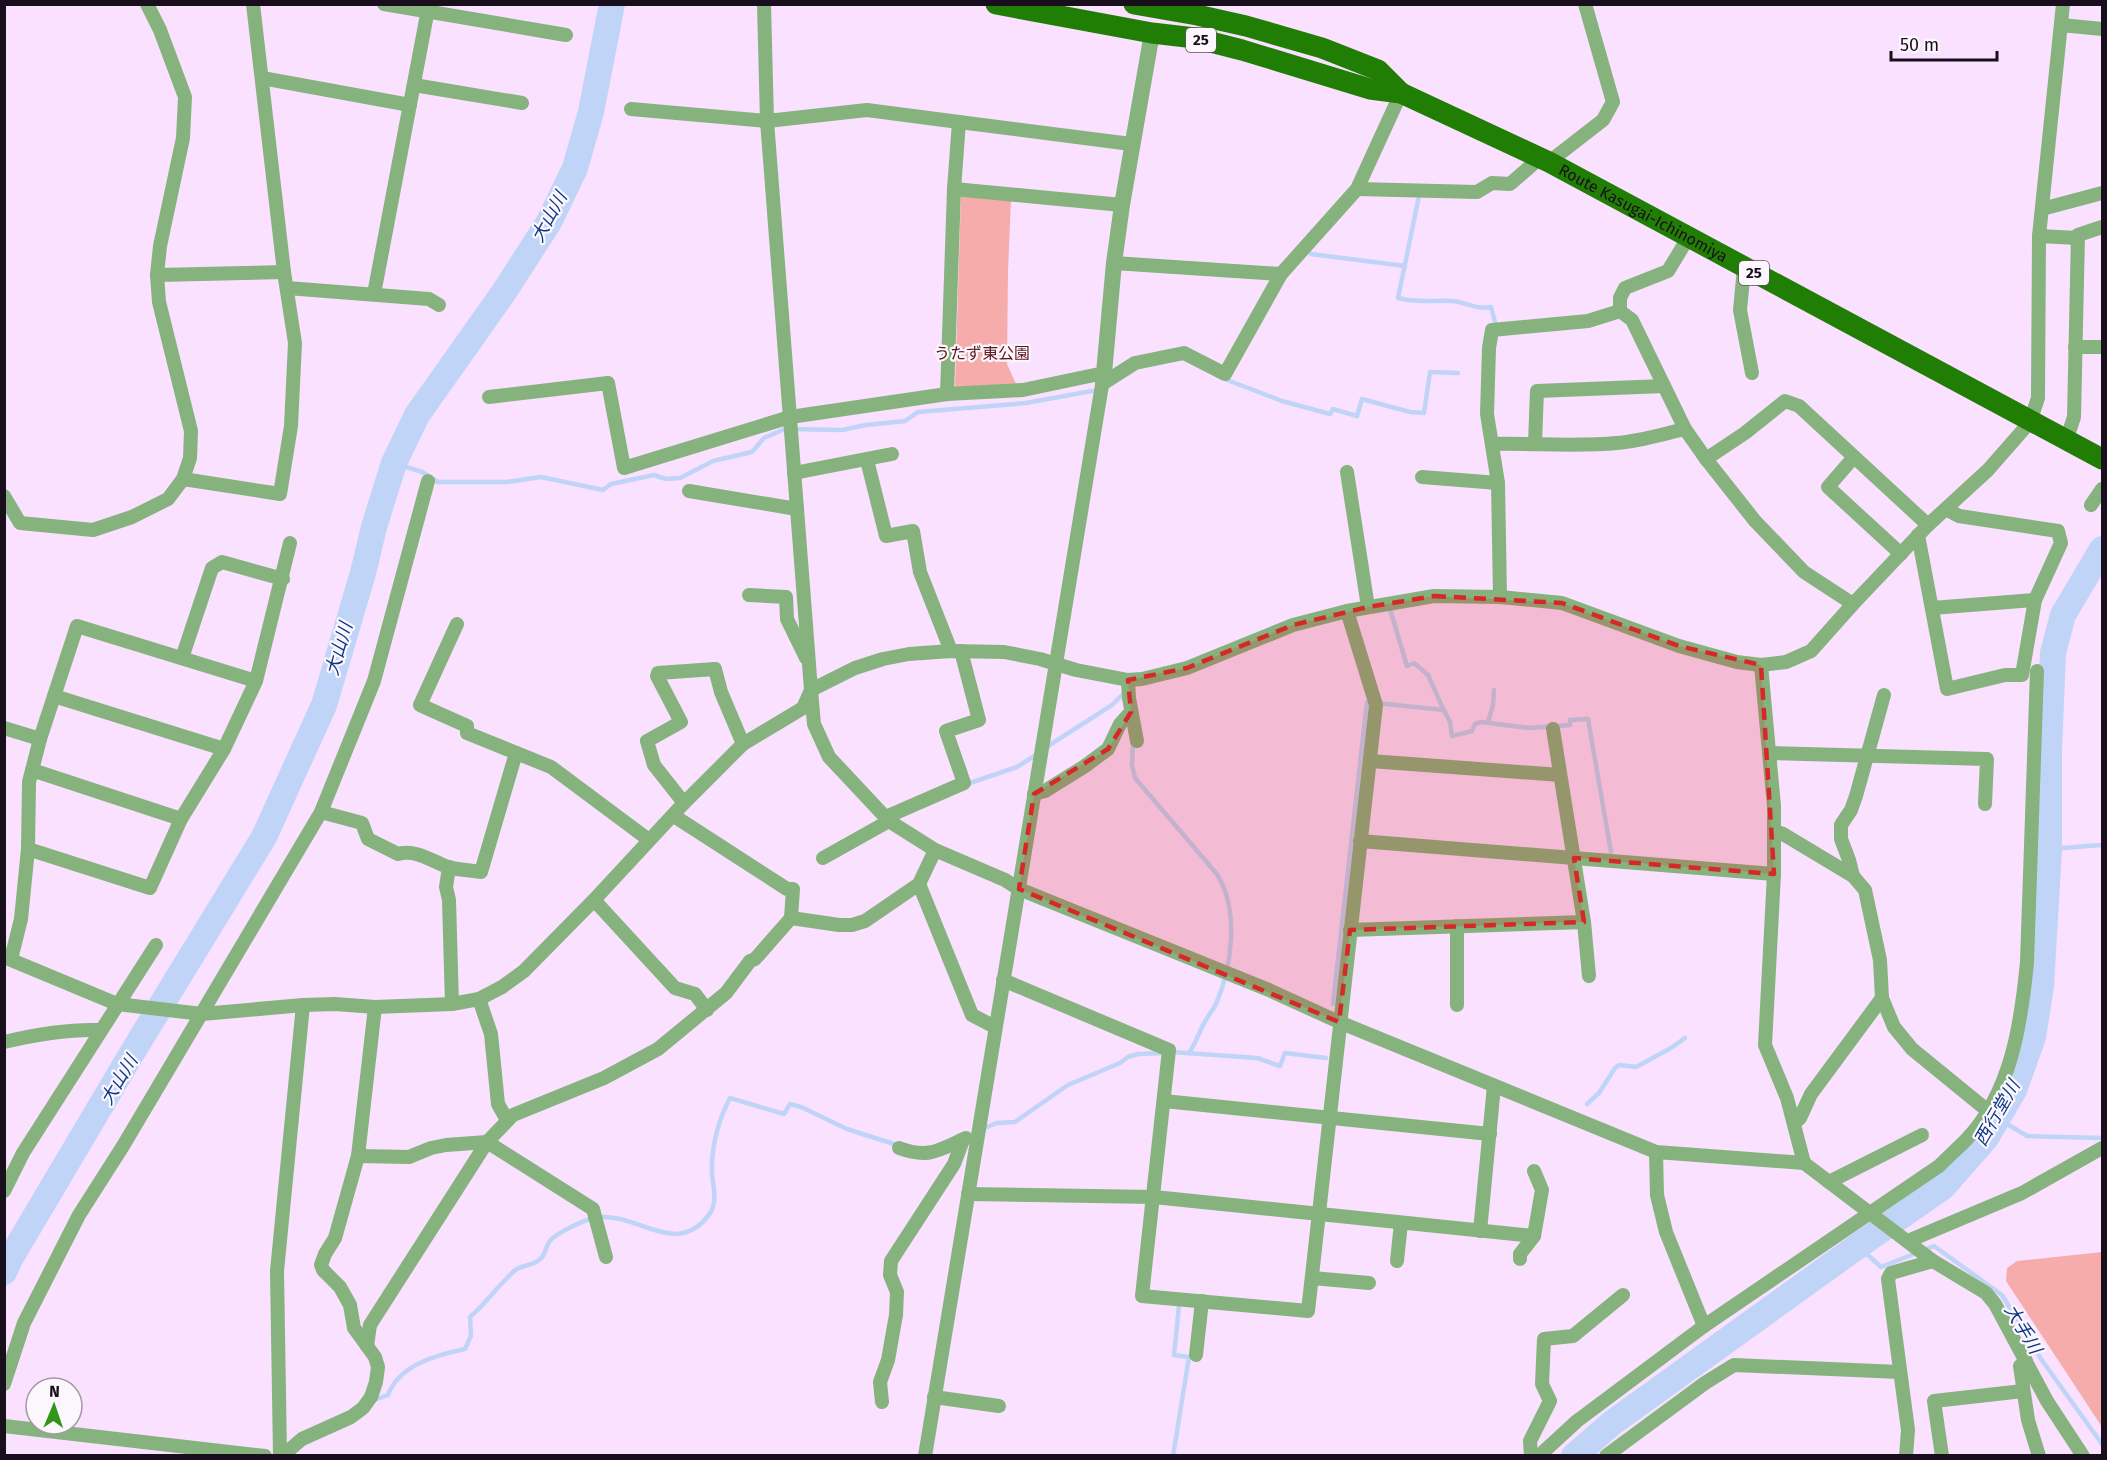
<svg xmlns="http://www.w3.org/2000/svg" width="2107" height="1460" font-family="'Fira Sans','Noto Sans JP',sans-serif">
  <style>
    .green { fill: #f6acab }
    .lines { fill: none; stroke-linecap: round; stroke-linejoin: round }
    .stream { stroke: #bfd4f7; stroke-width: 4.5 }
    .river { stroke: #bfd4f7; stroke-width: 26 }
    .minor { stroke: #86b27d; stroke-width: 14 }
    .tertiary { stroke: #86b27d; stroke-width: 16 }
    .primary { stroke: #217e05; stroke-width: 21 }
    .marked { fill: #d62828; fill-opacity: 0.2; stroke: #d62828; stroke-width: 4.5; stroke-dasharray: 12 8; stroke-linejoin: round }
    .labels { text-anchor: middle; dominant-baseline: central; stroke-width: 4.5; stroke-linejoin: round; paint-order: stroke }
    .shield { fill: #fcf6fd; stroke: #5d545f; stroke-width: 1.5 }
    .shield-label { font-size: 15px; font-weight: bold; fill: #190e1b }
    .street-label { font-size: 16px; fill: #190e1b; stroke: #fcf6fd }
    .park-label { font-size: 16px; fill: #5a151b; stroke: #fcf6fd }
    .water-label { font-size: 18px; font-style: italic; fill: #0e3a84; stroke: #fcf6fd }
  </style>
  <rect width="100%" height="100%" fill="#fae1ff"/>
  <g class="green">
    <polygon points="961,195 1011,199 1008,271 1007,364 1016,384 955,387"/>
    <polygon points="2102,1252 2102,1427 2006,1281 2007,1268 2017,1261"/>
  </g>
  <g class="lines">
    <g class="stream">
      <path d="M 1419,196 L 1398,298 C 1416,303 1434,300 1452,301 C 1466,302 1476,310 1491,307 L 1496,326"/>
      <polyline points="1311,254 1405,266"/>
      <polyline points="1227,380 1282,401 1330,414 1333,409 1357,416 1362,399 1410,412 1424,413 1430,372 1458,373"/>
      <polyline points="394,463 422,472 438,482 507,482 541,477 603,490 611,484 654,475 666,479 680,478 713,461 752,452 764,438 785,429 842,430 866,425 905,421 918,412 1026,403 1092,391"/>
      <polyline points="1390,609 1407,666 1414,663 1428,675 1444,711"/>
      <polyline points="1488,722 1493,705 1494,690"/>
      <path d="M 1133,741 L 1132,765 L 1135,778 L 1216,873 C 1240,909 1232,967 1216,1004 C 1213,1010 1209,1014 1206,1020 C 1199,1031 1196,1043 1189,1053"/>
      <polyline points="1045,748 1112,705 1122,695"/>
      <polyline points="967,784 1017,767 1039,753"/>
      <polyline points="2049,849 2102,845"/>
      <polyline points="1333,1004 1367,702 1444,710 1450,722 1452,736 1472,731 1475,724 1481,722 1529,728 1570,725 1570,720 1588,719 1611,852"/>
      <polyline points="1172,1052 1257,1058 1280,1066 1285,1053 1326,1058"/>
      <polyline points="1587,1104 1599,1093 1615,1068 1619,1065 1636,1067 1671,1048 1685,1038"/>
      <polyline points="1997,1118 2027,1136 2102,1138"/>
      <polyline points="982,1129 997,1123 1015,1122 1068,1085 1120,1063 1128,1057 1138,1054 1164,1053"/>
      <polyline points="1858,1246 1881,1267 1934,1246 2002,1295 2041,1359 2102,1444"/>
      <path d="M 374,1400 L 388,1395 C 399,1365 436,1355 465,1349 L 471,1336 L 470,1317 C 486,1303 499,1285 514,1271 C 521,1265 532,1266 539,1260 C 546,1256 545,1246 550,1241 C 556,1233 584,1220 594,1218 C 637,1210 674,1259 708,1216 C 721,1200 710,1182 712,1164 C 713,1140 719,1119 730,1098 L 784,1114 L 790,1104 L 801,1107 L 847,1129 L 897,1145"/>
      <polyline points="1173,1456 1189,1357 1174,1355 1179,1306"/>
    </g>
    <g class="river">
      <polyline points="4,1272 10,1259 132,1053 264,837 324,705 363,573 374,527 394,463 417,415 504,292 549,222 575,168 591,112 612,4"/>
      <polyline points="1574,1456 1612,1423 1858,1246 1943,1187 1986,1138 2014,1090 2033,1037 2041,986 2049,849 2049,750 2053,653 2063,615 2102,549"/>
    </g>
    <g class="minor">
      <polyline points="384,4 566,35"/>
      <polyline points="764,4 767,121 811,690 814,724 829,757 889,821 935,850 1005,880 1019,889 1269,990 1339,1022 1656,1152 1804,1163"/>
      <polyline points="2061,25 2102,29"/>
      <polyline points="262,78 410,105"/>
      <polyline points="414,85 522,103"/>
      <polyline points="631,109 767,121 867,110 959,122 954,189 947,394"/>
      <polyline points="959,122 1131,144"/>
      <polyline points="1549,162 1603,120 1613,102 1585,4"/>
      <polyline points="954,189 1122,205"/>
      <polyline points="1357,189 1477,192 1492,183 1510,184 1540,158"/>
      <polyline points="2042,209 2102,193"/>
      <polyline points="2039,236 2077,238"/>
      <polyline points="1688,238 1668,271 1625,288 1620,298 1620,311 1632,320 1685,429 1706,459 1755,521 1804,572 1853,604"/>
      <polyline points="1114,263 1281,274 1357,189 1401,93"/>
      <polyline points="1744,268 1740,310 1752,373"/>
      <polyline points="157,275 284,272"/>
      <polyline points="287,288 429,299 439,305"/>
      <polyline points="374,294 429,4"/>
      <polyline points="2075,347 2102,347"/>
      <polyline points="1102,384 1135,363 1184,353 1225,374 1281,274"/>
      <polyline points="489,397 608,383 624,468 790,417 947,394 1023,390 1104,373 925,1456"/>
      <polyline points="2066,441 2074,417 2078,235 2102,227"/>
      <polyline points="1535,443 1537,391 1664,386"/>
      <path d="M 1492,444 C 1534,443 1576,447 1617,443 C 1640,441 1663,434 1685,429"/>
      <polyline points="1854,457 1828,487 1901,554"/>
      <polyline points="1706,459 1745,433 1785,401 1799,406 1928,525"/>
      <polyline points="867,460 886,536 913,531 920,572 951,651"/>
      <polyline points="1347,472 1368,607"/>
      <polyline points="794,473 892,454"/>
      <polyline points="1422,477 1498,483"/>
      <polyline points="183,479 280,494 291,426 295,343 284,272 253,4"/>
      <polyline points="689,491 797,509"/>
      <polyline points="4,496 20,523 93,530 132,517 168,499 183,479 190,458 191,431 159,302 157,275 160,246 183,138 185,97 160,30 147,4"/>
      <polyline points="2091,505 2102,489"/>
      <polyline points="1918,535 1947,689 2005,675 2022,675 2035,600 2061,543 2058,531 1959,516 1946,509"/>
      <polyline points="749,595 786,597 787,619 806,658"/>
      <polyline points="1500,597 1498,483 1487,414 1489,348 1492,330 1588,321 1620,311"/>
      <polyline points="1932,608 2035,600"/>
      <polyline points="457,624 420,705 467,726 467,733 551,767 649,840"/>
      <polyline points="182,658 212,568 222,562 283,579"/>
      <polyline points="1761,665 1774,806 1774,874 1765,1045 1787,1098 1804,1163 1933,1261 1986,1293 1995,1304 2047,1401 2083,1456"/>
      <polyline points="1128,680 1129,698 1137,741"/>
      <polyline points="54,696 224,749"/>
      <polyline points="4,728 40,739"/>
      <polyline points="1553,729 1584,922 1589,976"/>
      <polyline points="1769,753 1987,759 1985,804"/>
      <polyline points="1370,761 1560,775"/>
      <polyline points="32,770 181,819"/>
      <polyline points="1034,794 1045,791 1085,766 1108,749 1120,724 1131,712"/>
      <polyline points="684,803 654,765 647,741 681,722 657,676 658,673 715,669 721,692 743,744"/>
      <path d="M 321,812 L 362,823 L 368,839 L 398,854 C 417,849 431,861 448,867 C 458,870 470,870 481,872 L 516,753"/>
      <polyline points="886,817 964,783 946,731 979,720 961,651"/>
      <polyline points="1774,831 1783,834 1853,876 1865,890 1880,960 1882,998 1811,1094 1800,1118 1794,1123"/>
      <polyline points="1360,841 1774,874"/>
      <polyline points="28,849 150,888 181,819 224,749 256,681 290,543"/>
      <polyline points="823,858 889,821"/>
      <polyline points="449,867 446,887 449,900 452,1004"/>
      <polyline points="1853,876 1849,860 1841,839 1841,825 1851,810 1856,796 1884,695"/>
      <polyline points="919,884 972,1015 995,1027"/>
      <polyline points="594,900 675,988 695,994 707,1010"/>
      <polyline points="791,918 839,925 852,925 865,921 919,884 935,850"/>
      <polyline points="1457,926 1457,1005"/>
      <polyline points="1350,930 1584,922"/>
      <polyline points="4,957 117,1004 202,1014 303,1005 335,1004 375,1007 452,1004 479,999 502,987 524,971 594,900 684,803 743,744 803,708 811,690 855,668 883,659 909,654 951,651 1004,652 1040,659 1076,670 1128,680 1142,679 1187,668 1293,625 1347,611 1434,596 1500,597 1562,603 1679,646 1737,662 1761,665 1786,662 1811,651 1853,604 1928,525 1988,470 2030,422 2038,398 2039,236 2063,4"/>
      <polyline points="11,959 21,919 28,849 29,782 40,739 77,626 256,681"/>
      <polyline points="1003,980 1169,1050 1142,1296 1308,1311 1376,705 1347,611"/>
      <polyline points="1882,998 1894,1027 1912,1049 1988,1111"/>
      <polyline points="479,999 491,1034 498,1104 507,1120"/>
      <path d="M 4,1042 C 37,1034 67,1029 100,1030"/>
      <polyline points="1164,1101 1490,1134"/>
      <path d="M 899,1148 C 929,1159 939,1150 966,1138"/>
      <polyline points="1656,1152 1657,1195 1666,1232 1704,1326"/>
      <polyline points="358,1156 409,1157 431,1148 446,1145 487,1142 593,1209 606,1257"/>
      <polyline points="1829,1182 1922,1135"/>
      <polyline points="4,1191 23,1153 156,945"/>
      <polyline points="968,1194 1154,1197 1534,1236"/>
      <polyline points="1480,1231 1494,1086"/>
      <polyline points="1908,1241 2022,1193 2102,1148"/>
      <polyline points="1520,1259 1520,1254 1534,1236 1542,1190 1534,1171"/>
      <polyline points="1397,1261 1401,1223"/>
      <polyline points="1312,1278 1369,1283"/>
      <polyline points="367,1346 370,1325 487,1142 513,1115 604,1078 658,1049 726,993 750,961 755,959 791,918 793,889 787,889 674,816"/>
      <polyline points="1196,1355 1202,1301"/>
      <polyline points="2026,1361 2020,1366 2028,1420 2039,1456"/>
      <polyline points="4,1384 24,1323 79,1215 123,1146 321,812 374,681 428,481"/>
      <polyline points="934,1397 999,1406"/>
      <polyline points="882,1402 880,1382 888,1360 896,1315 897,1292 890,1275 891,1261 954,1164 963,1140"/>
      <polyline points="4,1426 265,1456"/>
      <polyline points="280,1456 277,1271 303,1005"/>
      <polyline points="282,1456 302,1439 351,1417 363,1408 371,1397 376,1382 378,1367 375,1357 354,1328 350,1305 340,1287 323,1270 321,1265 325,1254 335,1238 358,1156 375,1007"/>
      <polyline points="1531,1456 1530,1441 1550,1401 1542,1384 1544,1339 1573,1336 1623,1295"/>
      <path d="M 1539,1456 L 1577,1421 L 1704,1326 L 1939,1166 C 1948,1157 1957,1149 1966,1140 C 2011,1093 2021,1025 2027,962 L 2037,671"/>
      <polyline points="1606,1456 1705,1383 1734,1365 1900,1372"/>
      <polyline points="1906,1456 1908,1430 1888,1279 1891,1273 1933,1261"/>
      <polyline points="1942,1456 1934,1401 2023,1391"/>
    </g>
    <polyline class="tertiary" points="1104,373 1114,263 1122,205 1152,33"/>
    <g class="primary">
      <path id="s1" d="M 996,4 L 1152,33 L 1195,38 L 1242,50 L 1370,89 L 1401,93 L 1549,162 L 2102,459"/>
      <polyline points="1134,4 1197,15 1246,26 1322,48 1378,70 1401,93"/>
    </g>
  </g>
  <path class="marked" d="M 1434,596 L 1562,603 L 1679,646 L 1761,665 L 1774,874 L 1574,858 L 1584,922 L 1350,930 L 1339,1022 L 1019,889 L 1034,794 L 1108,749 L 1131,712 L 1128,680 L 1187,668 L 1293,625 L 1368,607 Z"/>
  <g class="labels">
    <g class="shield">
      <rect x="1186" y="28" width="30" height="24" rx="4.5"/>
      <rect x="1739" y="261" width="30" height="24" rx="4.5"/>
    </g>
    <g class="shield-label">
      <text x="1201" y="40">25</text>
      <text x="1754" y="273">25</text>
    </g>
    <g class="street-label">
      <text stroke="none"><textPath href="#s1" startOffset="686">Route Kasugai-Ichinomiya</textPath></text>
    </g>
    <g class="park-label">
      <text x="982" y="353">うたず東公園</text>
    </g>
    <g class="water-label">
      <text transform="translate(549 217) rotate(-61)">大山川</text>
      <text transform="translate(339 649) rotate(-74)">大山川</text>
      <text transform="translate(119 1080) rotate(-59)">大山川</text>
      <text transform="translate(1997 1113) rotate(-60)">西行堂川</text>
      <text transform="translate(2023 1329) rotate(59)">大手川</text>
    </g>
  </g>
  <rect width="2107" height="1460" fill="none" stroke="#190e1b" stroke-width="12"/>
  <g transform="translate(54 1406) rotate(2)"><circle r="28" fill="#fcf6fd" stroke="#a199a3" stroke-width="1.5"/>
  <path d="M0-4.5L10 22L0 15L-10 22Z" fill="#32961a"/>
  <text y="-9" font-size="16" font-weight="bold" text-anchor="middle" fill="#190e1b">N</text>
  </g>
  <path d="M1891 51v9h106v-9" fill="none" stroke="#190e1b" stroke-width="3"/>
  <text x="1900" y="51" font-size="18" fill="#190e1b" stroke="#fcf6fd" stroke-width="4.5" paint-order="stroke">50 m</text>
</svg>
